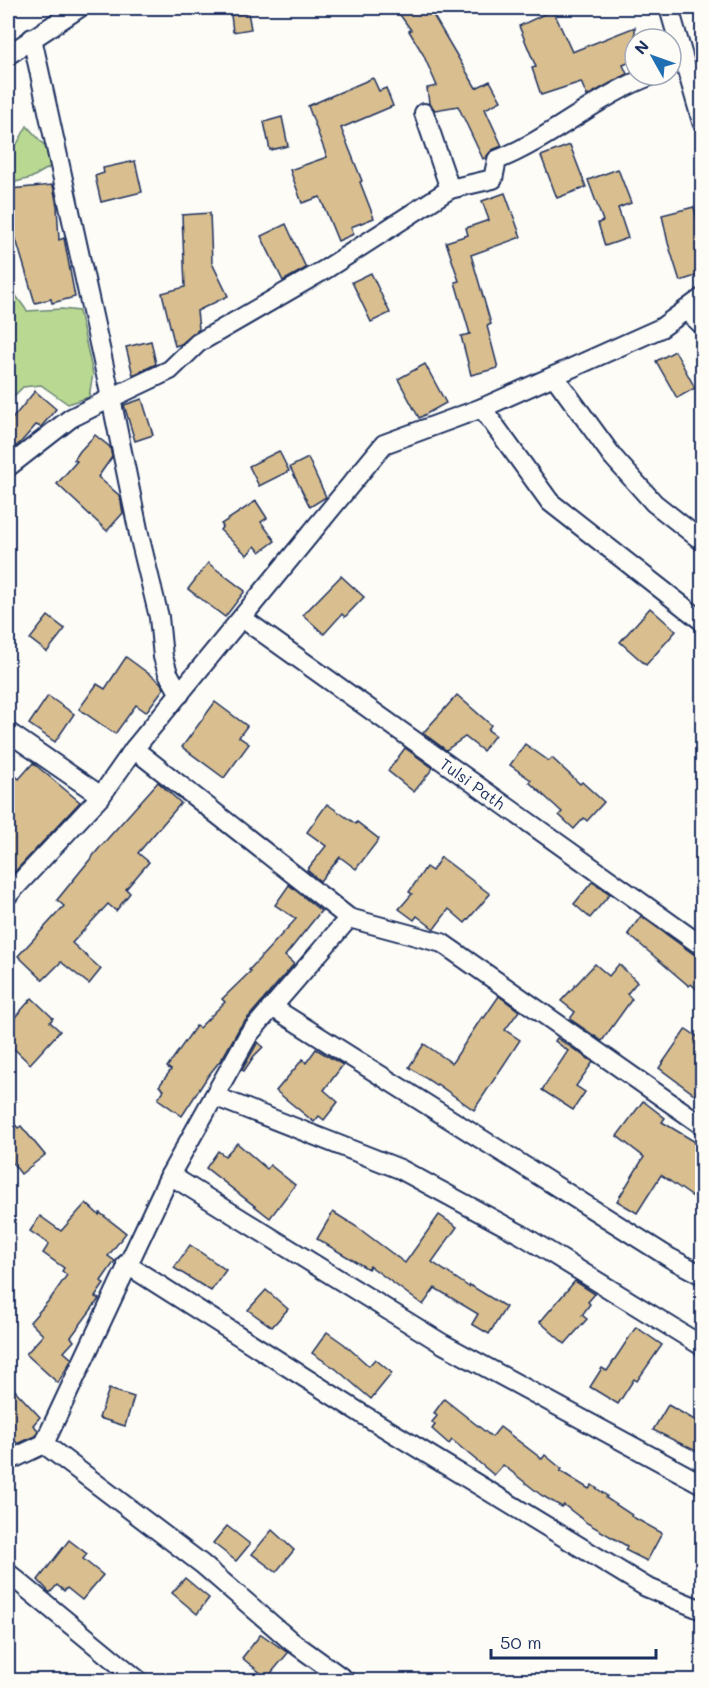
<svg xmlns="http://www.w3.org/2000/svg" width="710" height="1688" font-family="Mali,sans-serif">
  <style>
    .green { fill: #b9d992; stroke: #6a8478; stroke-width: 1.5 }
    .building { fill: #d9bf8f; stroke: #1b2f5e; stroke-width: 1.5 }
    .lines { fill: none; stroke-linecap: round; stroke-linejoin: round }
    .minor-casing { stroke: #1b2f5e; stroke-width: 22 }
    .minor { stroke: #fdfcf7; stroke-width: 18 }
    .labels { text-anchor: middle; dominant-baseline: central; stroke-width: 4.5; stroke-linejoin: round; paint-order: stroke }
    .street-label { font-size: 16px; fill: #1b2f5e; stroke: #fdfcf7 }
  </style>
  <rect width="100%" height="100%" fill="#fdfcf7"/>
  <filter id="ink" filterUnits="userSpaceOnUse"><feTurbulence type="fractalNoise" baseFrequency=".0167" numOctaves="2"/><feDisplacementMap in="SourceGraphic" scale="12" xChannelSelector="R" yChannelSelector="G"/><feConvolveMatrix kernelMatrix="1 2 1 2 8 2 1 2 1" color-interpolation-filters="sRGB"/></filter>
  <g filter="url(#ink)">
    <g class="green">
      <polygon points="27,126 46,147 50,167 31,178 8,184 8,147 17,144"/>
      <polygon points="8,272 14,293 27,311 62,309 79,311 93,374 89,397 68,404 41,385 23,387 8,402"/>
    </g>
    <g class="building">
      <polygon points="395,8 429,8 476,88 490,81 501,101 485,109 502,146 492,150 486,157 483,159 458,106 435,110 429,103 427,88 437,86 423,54 409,31 411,30"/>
      <polygon points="553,10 572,52 635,27 635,60 623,65 627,74 587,96 581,82 541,95 532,68 536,67 519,26"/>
      <polygon points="248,12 251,29 233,32 231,15"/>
      <polygon points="373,78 379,91 386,88 393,106 341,128 362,181 360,182 374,218 351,227 354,234 338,241 320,197 302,203 290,170 327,157 308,106"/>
      <polygon points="282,117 288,146 270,150 264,122"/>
      <polygon points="570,145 586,187 557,198 541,156"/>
      <polygon points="135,161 142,192 101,202 95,176 104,173 103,168"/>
      <polygon points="618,169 631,203 618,208 628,238 605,246 598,223 603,221 588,180"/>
      <polygon points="53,185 57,206 59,240 64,238 75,297 52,303 51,299 35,303 13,229 10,189"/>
      <polygon points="505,193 521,237 471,255 491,324 487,326 498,368 471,375 461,336 470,334 455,282 459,281 446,242 468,235 466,228 489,220 482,201"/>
      <polygon points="694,207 702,238 702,274 680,281 668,243 662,215"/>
      <polygon points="210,213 212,263 228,296 197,311 199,329 181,344 175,346 162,293 185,287 182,215"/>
      <polygon points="286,224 306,268 283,281 261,236"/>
      <polygon points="371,273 390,313 371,322 352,282"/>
      <polygon points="151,341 156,364 133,375 126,347"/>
      <polygon points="675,351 695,388 677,398 656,361"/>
      <polygon points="425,364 446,403 419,418 398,379"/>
      <polygon points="35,391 56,409 41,427 36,425 21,442 8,453 8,424"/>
      <polygon points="142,399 153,435 135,441 124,405"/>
      <polygon points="95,435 110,447 112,457 98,477 120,496 123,513 107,531 57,484 77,461 74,460 80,451"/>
      <polygon points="279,451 289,471 259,486 249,466"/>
      <polygon points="308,458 326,497 310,507 290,467"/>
      <polygon points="256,501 267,518 261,522 275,541 260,552 255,546 247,555 220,530 223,526 221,524"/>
      <polygon points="208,563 245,591 225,617 188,589"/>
      <polygon points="341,576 364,597 345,617 342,614 324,634 303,615"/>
      <polygon points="650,608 676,631 646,665 620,642"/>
      <polygon points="48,616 65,629 47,652 30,639"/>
      <polygon points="126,657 160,682 164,688 146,712 136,705 115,734 79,709 97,684 105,689"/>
      <polygon points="457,695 491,725 488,730 495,735 483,751 465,737 446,750 423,733"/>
      <polygon points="48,696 74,714 55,742 29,724"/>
      <polygon points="215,702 247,726 239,737 249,744 224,778 182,747"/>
      <polygon points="525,744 549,761 552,758 580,784 582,782 604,802 587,821 584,818 574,829 559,815 562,812 529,782 531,780 510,765"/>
      <polygon points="405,748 433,768 414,792 388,771"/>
      <polygon points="33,763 80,802 8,879 8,769 19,779"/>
      <polygon points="158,782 181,803 138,853 149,862 126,889 130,893 116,911 108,904 72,943 101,969 89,984 61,962 43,980 18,956 64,906 57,900 101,846"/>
      <polygon points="327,804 356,824 357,822 379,839 356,869 340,857 320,881 307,870 326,846 307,832"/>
      <polygon points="441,857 490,894 465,923 449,909 434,929 417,916 414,920 399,909 412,894 409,892 426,867 432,871"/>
      <polygon points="592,882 610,894 590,918 574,904"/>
      <polygon points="289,885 321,911 285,956 294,964 240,1027 223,1057 208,1076 182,1116 158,1099 164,1090 159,1086 171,1070 167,1067 196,1026 199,1028 225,1002 222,999 251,971 249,970 296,919 275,905"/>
      <polygon points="641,916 695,955 702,957 702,994 691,984 689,986 628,934"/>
      <polygon points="595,964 609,976 619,964 637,982 627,994 632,999 602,1041 570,1019 575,1012 561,1001"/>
      <polygon points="499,996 519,1011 505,1030 520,1040 474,1110 437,1084 436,1085 409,1067 424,1044 452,1063 482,1017 484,1018"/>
      <polygon points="32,998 53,1018 50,1022 60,1031 30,1064 8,1043 8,1025"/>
      <polygon points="686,1029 702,1040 702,1100 659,1068"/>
      <polygon points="557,1038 593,1062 576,1086 585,1092 573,1110 542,1090 568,1051 555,1041"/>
      <polygon points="258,1042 263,1047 254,1056 244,1071 242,1070"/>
      <polygon points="316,1049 343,1065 324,1090 338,1102 324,1120 319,1116 314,1122 276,1091 303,1059 306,1063"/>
      <polygon points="643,1101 665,1118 662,1122 702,1146 702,1189 696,1199 661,1175 637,1213 617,1201 644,1157 617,1136"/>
      <polygon points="8,1117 18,1128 21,1126 45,1155 21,1174 8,1157"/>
      <polygon points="237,1143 267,1169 270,1165 295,1185 270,1218 206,1168 218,1151 225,1156"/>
      <polygon points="86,1203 99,1215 100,1213 126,1233 108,1256 115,1261 101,1281 104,1284 95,1297 99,1299 71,1337 74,1341 64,1352 72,1359 58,1383 26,1354 43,1335 30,1322 51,1298 67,1275 62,1271 64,1268 43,1253 49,1244 30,1231 40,1216 61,1231"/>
      <polygon points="333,1212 357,1227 405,1263 439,1215 457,1227 432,1262 469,1287 470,1285 506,1307 489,1334 472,1324 478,1314 435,1288 423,1305 370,1266 368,1269 317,1239"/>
      <polygon points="190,1245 226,1270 211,1291 174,1268"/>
      <polygon points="575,1281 595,1294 588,1302 590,1304 582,1315 587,1319 565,1344 540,1322"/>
      <polygon points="266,1290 288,1309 272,1327 248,1310"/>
      <polygon points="636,1327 662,1345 637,1381 634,1379 618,1404 590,1387 602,1368 607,1371"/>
      <polygon points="327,1332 344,1344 369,1366 375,1359 392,1373 371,1399 336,1369 312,1353"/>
      <polygon points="8,1383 40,1417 33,1425 38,1430 36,1436 19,1443 17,1443 8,1434"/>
      <polygon points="109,1389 134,1397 125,1426 99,1418"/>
      <polygon points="444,1399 492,1437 500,1427 542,1459 545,1455 562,1469 560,1471 589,1489 592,1485 607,1496 606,1498 632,1515 631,1516 662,1533 647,1561 625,1550 627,1546 587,1523 564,1505 562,1507 541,1495 503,1465 494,1475 452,1440 449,1444 432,1429 435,1425 432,1422 437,1416 434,1413"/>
      <polygon points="668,1405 702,1424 702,1454 653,1430"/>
      <polygon points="227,1526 250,1544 236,1561 213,1543"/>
      <polygon points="272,1530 294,1550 276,1572 252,1554"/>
      <polygon points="69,1540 87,1554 83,1559 103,1575 82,1600 67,1588 64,1591 57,1585 50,1593 38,1580"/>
      <polygon points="185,1578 209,1598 197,1614 172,1593"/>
      <polygon points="261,1634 288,1653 267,1678 242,1658"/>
    </g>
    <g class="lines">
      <defs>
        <g id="minor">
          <polyline points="669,8 702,122"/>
          <polyline points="32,38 111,398 170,370 198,343 326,269 450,189 424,113"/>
          <polyline points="8,55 79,8"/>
          <path d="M 450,189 L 493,179 L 497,160 C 553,138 597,95 653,75"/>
          <polyline points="686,310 702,325"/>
          <polyline points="554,376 613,457 654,503 702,541"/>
          <polyline points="482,408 550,502 702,621"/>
          <polyline points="8,467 71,418 111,398 140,539 159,617 163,657 168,673 180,694"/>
          <path id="s1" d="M 242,618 L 702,946"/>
          <polyline points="8,732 101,796"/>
          <polyline points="134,749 349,918 442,943 702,1125"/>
          <polyline points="8,895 101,796 134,749 384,444 482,408 661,328 702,298"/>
          <polyline points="272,1007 670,1258 702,1275"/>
          <polyline points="214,1096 400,1169 522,1235 702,1346"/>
          <polyline points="170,1175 443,1344 702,1484"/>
          <polyline points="126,1264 362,1414 646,1587 702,1610"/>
          <polyline points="44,1444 202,1564 291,1641 345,1680"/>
          <polyline points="8,1461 44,1444 170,1175 249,1034 349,918"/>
          <polyline points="8,1573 138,1680"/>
        </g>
      </defs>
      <use href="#minor" class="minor-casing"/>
      <use href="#minor" class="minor"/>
    </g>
  </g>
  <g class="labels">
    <g class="street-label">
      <text stroke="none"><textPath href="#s1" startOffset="284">Tulsi Path</textPath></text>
    </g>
  </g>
  <rect width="710" height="1688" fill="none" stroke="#fdfcf7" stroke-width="30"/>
  <rect x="15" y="15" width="680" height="1658" fill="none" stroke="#1b2f5e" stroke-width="2" filter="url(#ink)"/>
  <g transform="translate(653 57) rotate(310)"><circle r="28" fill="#fdfcf7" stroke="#a3aaba" stroke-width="1.5"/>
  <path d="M0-4.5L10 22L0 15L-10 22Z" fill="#1f6fb2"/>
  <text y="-9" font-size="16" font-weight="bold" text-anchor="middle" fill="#1b2f5e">N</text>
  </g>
  <path d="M491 1649v9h165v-9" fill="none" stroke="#1b2f5e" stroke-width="3"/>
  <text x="500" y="1649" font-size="18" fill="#1b2f5e" stroke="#fdfcf7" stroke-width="4.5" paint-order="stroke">50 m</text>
</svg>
